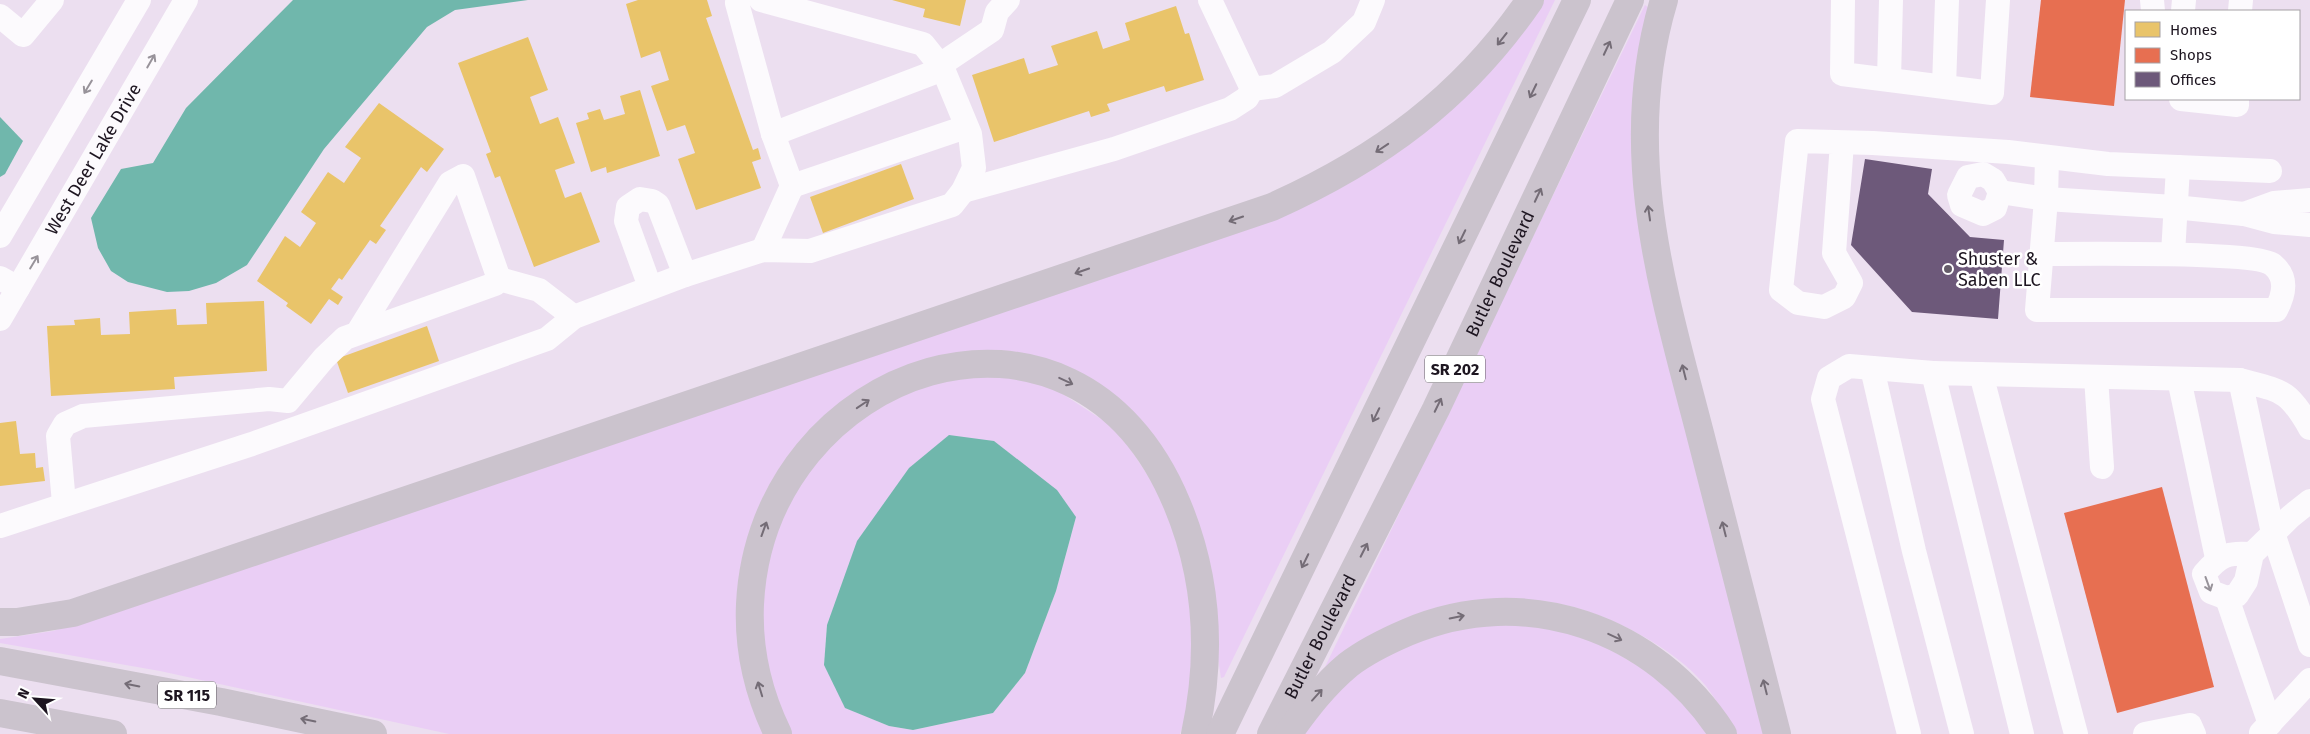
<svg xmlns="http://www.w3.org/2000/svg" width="2310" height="734" font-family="'Fira Sans',sans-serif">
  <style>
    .green { fill: #eacef5; fill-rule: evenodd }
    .water { fill: #70b7ac }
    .homes { fill: #e9c46a }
    .shops { fill: #e76f51 }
    .offices { fill: #6d597a }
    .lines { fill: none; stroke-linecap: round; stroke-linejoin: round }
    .minor { stroke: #fcfafd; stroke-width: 24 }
    .highway { stroke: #cbc3cd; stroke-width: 28 }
    .oneway { stroke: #746c76 }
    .oneway2 { stroke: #98939a }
    .poi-dot { fill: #655c69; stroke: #fff; stroke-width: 2 }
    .labels { text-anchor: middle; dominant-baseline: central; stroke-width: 5; stroke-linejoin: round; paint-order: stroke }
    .shield { fill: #fff; stroke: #615b63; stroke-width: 1 }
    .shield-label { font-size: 16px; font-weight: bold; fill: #1d1520 }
    .street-label { font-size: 18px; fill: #1d1520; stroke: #fff }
    .poi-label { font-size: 18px; fill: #1d1520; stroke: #fff; text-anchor: start }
  </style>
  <rect width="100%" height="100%" fill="#ecdff0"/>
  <g class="green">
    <polygon points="1543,0 1555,0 1224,677 1221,678 1210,609 1184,508 1061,373 891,381 757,526 770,734 449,734 160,671 0,643 0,639 53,631 89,619 1323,192"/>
    <path d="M 1645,5 L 1650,9 L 1636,137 L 1770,734 L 1737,734 C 1727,718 1717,701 1706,686 C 1675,648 1608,613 1560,604 C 1549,601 1537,601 1526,600 L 1324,669 Z"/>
    <path d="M 973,373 L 1041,380 L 1118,430 L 1165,502 L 1193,599 L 1191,700 L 1180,734 L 785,734 L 764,683 L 759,576 L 796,481 L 855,420 L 918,385 ZM 1076,517 L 1056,591 L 1025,673 L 993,713 L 913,730 L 889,726 L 846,708 L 824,665 L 827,625 Z"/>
    <polygon points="1514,622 1587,636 1662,680 1710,734 1302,734 1322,703 1376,658 1451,629"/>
  </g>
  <g class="water">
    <polygon points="293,0 528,0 455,10 427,27 324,149 247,265 216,283 189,291 167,292 128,282 111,271 98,248 91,218 121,169 153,163 186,108"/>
    <polygon points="0,117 23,141 5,174 0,177"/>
    <polygon points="949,435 994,441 1057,490 1076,517 1056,591 1025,673 993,713 913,730 889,726 845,708 824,665 827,625 857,541 909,468"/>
  </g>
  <g class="homes">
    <polygon points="638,0 707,0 712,16 706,18 753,150 758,148 761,159 752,162 761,188 696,210 678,159 695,153 685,125 667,131 651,86 669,80 660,51 641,58 626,4"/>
    <polygon points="892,0 966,0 960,26 923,17 925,9"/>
    <polygon points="1176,6 1185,34 1189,33 1204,80 1166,92 1164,86 1107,104 1110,111 1091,117 1089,111 994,142 972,75 1024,58 1029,74 1058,65 1051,46 1097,31 1103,49 1130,40 1125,23"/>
    <polygon points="528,37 548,90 530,97 540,124 558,117 575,163 555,170 565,198 581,192 600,242 534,267 500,176 495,178 486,154 491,152 458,63"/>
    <polygon points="640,90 660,156 607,173 606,167 591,172 576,123 589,119 587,113 600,109 604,120 625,114 620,96"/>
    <polygon points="379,103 444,149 427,172 421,167 380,226 386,230 376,244 370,240 342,280 339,278 331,289 343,297 338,305 329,299 311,324 286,306 288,303 257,281 285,236 300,247 316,223 301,212 328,172 344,183 361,158 345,147"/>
    <polygon points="901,164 914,199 823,233 810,197"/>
    <polygon points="264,301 267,371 174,377 175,389 51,396 47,326 75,325 74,320 100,318 101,335 130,334 129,312 176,309 177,325 207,324 206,303"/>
    <polygon points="427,326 439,361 348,393 336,359"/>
    <polygon points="16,421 20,454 35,453 36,468 43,467 45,481 0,486 0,423"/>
  </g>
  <g class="shops">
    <polygon points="2041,0 2125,0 2114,106 2030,97"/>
    <polygon points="2162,487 2214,687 2117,713 2064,513"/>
  </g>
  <polygon class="offices" points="1865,159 1932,169 1928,194 1970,237 2004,240 1998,319 1912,312 1851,245"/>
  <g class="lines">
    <g class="minor">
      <polyline points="740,0 737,3 773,134 792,186 763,250"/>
      <polyline points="1843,0 1842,74 1992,93 1998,0"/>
      <polyline points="2152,0 2153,11"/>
      <polyline points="2183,11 2184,0"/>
      <polyline points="2240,11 2241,0"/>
      <polyline points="0,16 23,35 52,0"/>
      <polyline points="940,65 992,30 997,12 1008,0"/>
      <polyline points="1889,79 1891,0"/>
      <polyline points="1944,86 1947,0"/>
      <polyline points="1252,89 1275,86 1332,52 1364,22 1373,0"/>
      <polyline points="2181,99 2237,105 2237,99"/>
      <polyline points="773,134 943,69"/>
      <polyline points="1842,143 1834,253 1851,283 1844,297 1824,307 1798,303 1781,290 1797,141 1873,143 2008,152 2108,164 2270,171"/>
      <polygon points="1983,174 1993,180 2000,192 1995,208 1983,214 1962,205 1959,195 1968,177"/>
      <polyline points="792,186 966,127"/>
      <polyline points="963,191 1114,149 1230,109 1247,98 1252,89 1210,0"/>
      <polyline points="2000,192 2046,199 2047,157"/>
      <polyline points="2244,214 2274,203 2310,200"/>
      <polyline points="0,236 139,0"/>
      <path d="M 2042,254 C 2075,254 2256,251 2273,265 C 2288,278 2284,295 2276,310 L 2037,310 L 2046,199 L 2174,207 L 2244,214 L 2274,222 L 2310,225"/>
      <polyline points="2173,254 2178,167"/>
      <polyline points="0,278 18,288"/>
      <polyline points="499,279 539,290 574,317"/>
      <polyline points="650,287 626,221 628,207 640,199 652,201 658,205 685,275"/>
      <path id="s1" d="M 0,319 L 186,0"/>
      <polyline points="1872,368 1914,551 1962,734"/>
      <polyline points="1981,374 2076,734"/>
      <polyline points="2096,377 2102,467"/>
      <polyline points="2179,379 2217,558"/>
      <polyline points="2240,380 2273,533 2310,645"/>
      <polyline points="64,503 58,436 65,424 83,416 269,399 288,401 324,358 345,338 495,284 499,279 463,176 450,183 358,332"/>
      <polyline points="0,526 252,444 547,339 574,317 685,275 763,250 810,251 952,205 963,191 974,168 970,134 943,69 923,44 761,0"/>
      <path d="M 2252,554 C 2227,553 2221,554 2204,574 L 2211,592 L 2227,598 L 2237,595 L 2246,581 L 2252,554 L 2290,517 L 2310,501"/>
      <polyline points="2227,598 2270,724"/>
      <polyline points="2261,733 2310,680"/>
      <polyline points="1909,734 1823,399 1829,378 1849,366 1933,373"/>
      <path d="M 2022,734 L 1933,373 L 2240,380 C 2281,391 2288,389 2310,428"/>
      <polyline points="2145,734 2190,725 2194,734"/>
    </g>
    <g class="highway">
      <path d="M 1664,0 C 1618,153 1664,293 1702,441 C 1727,539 1752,636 1777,734"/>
      <path d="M 0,622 L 17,622 L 73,613 L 1272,207 C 1379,159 1463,98 1530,0"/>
      <polyline points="0,661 221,702 373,734"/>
      <polyline points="0,713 113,734"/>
      <path d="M 778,734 C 758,693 748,649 750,604 C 762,365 1075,257 1177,504 C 1208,578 1212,656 1195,734"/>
      <polyline points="1220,734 1577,0"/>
      <path id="s2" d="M 1271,734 L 1436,409 L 1630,0"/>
      <path d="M 1288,734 C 1306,709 1324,685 1348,665 C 1366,651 1387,641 1408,632 C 1525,582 1655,628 1723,734"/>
    </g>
  </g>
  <defs><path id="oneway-shaft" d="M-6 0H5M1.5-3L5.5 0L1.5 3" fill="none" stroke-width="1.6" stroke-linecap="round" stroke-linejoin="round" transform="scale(1.25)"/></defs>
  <g class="oneway">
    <use href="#oneway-shaft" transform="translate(1502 39) rotate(128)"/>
    <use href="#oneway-shaft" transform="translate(1607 48) rotate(-65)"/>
    <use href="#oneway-shaft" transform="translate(1533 91) rotate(116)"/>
    <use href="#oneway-shaft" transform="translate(1382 148) rotate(146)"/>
    <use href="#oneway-shaft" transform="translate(1538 195) rotate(-65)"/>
    <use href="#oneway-shaft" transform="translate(1649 213) rotate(-98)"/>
    <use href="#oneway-shaft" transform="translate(1236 219) rotate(161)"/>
    <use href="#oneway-shaft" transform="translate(1462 237) rotate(116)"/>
    <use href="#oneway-shaft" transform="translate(1082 271) rotate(161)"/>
    <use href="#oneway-shaft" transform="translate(1684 372) rotate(-104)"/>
    <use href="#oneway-shaft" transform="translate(1066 381) rotate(25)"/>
    <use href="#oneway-shaft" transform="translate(863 404) rotate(-34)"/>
    <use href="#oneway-shaft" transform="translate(1438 405) rotate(-64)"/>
    <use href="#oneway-shaft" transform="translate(1376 415) rotate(116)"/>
    <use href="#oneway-shaft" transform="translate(764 529) rotate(-70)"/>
    <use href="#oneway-shaft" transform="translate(1724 529) rotate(-104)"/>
    <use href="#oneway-shaft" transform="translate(1364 550) rotate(-63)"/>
    <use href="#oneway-shaft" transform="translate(1305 561) rotate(116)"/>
    <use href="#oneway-shaft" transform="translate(1457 617) rotate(-12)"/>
    <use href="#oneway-shaft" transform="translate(1615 637) rotate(25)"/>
    <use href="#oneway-shaft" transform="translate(132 685) rotate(-169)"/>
    <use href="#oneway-shaft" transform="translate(1765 687) rotate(-104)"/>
    <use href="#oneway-shaft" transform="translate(760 689) rotate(-107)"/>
    <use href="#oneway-shaft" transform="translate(1317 695) rotate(-48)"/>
    <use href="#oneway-shaft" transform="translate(308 720) rotate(-168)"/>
  </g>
  <g class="oneway2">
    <use href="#oneway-shaft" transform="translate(151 61) rotate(-60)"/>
    <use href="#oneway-shaft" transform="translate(88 87) rotate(121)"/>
    <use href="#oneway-shaft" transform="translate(34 262) rotate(-59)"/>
    <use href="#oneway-shaft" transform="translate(2208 584) rotate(70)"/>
  </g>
  <circle class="poi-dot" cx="1948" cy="269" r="5"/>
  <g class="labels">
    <g class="shield">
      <rect x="1425" y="355.5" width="60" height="27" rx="4"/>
      <rect x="158" y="681.5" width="58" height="27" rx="4"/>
    </g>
    <g class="shield-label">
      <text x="1455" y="369">SR 202</text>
      <text x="187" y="695">SR 115</text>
    </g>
    <g class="street-label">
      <text stroke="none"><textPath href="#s1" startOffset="185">West Deer Lake Drive</textPath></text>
      <text stroke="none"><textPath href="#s2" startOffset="514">Butler Boulevard</textPath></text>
      <text stroke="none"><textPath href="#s2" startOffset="109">Butler Boulevard</textPath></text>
    </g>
    <g class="poi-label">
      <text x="1958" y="259">Shuster &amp;<tspan x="1958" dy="21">Saben LLC</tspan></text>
    </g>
  </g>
  <rect x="2125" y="10" width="175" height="90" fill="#ffffff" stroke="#a5a1a6"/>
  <rect x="2135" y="22" width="25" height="15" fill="#e9c46a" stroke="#a5a1a6"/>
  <text x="2170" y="35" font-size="15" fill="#1d1520">Homes</text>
  <rect x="2135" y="48" width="25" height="15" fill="#e76f51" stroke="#a5a1a6"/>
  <text x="2170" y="60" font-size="15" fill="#1d1520">Shops</text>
  <rect x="2135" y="72" width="25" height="15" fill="#6d597a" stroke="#a5a1a6"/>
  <text x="2170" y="85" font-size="15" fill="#1d1520">Offices</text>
  <g transform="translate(35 699) rotate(296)" stroke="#ffffff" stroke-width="4" paint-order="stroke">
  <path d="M0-4L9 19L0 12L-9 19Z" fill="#1d1520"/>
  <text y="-8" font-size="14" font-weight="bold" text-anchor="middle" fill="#1d1520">N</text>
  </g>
</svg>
